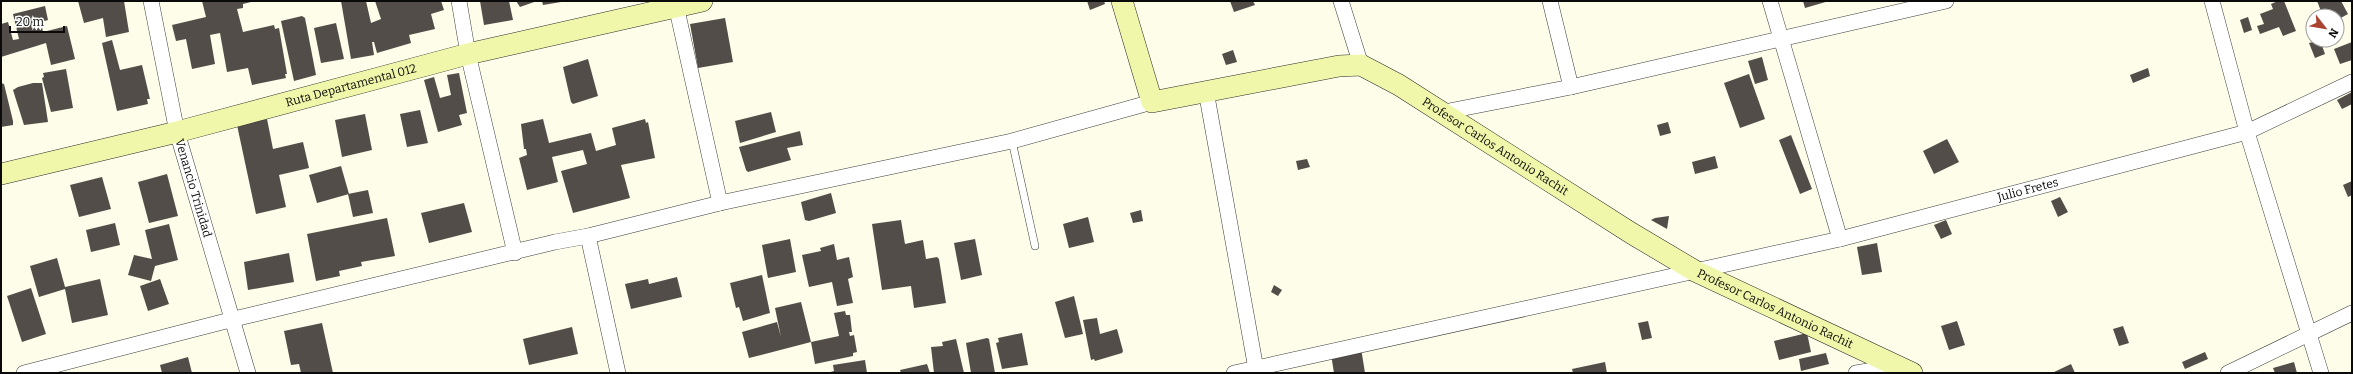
<svg xmlns="http://www.w3.org/2000/svg" width="2353" height="374" font-family="Bitter,serif">
  <style>
    .building { fill: #524d48 }
    .lines { fill: none; stroke-linecap: round; stroke-linejoin: round }
    .service-casing { stroke: #3d3d3d; stroke-width: 8 }
    .minor-casing { stroke: #3d3d3d; stroke-width: 16 }
    .secondary-casing { stroke: #2c2c2c; stroke-width: 22 }
    .service { stroke: #fff; stroke-width: 7 }
    .minor { stroke: #fff; stroke-width: 15 }
    .secondary { stroke: #f1f7aa; stroke-width: 21 }
    .labels { text-anchor: middle; dominant-baseline: central; stroke-width: 4; stroke-linejoin: round; paint-order: stroke }
    .street-label { font-size: 12px; fill: #0a0a0a; stroke: #fff }
  </style>
  <rect width="100%" height="100%" fill="#fdfde9"/>
  <g class="building">
    <polygon points="78,1 124,1 129,32 106,37 103,18 84,23"/>
    <polygon points="202,1 255,1 243,4 243,8 237,9 243,32 274,25 275,29 279,28 287,74 285,74 286,78 252,85 248,68 227,72 220,33 210,35 215,64 192,69 186,39 176,41 172,25 206,17"/>
    <polygon points="341,1 366,1 371,23 381,19 375,1 441,1 444,10 431,14 435,29 409,35 411,43 377,53 374,42 372,42 374,55 351,59"/>
    <polygon points="480,1 509,1 513,20 484,25"/>
    <polygon points="516,1 537,1 520,7"/>
    <polygon points="542,1 560,1 561,2 543,5"/>
    <polygon points="1087,1 1104,1 1105,4 1090,10"/>
    <polygon points="1230,1 1253,1 1255,5 1234,12"/>
    <polygon points="1803,1 1829,1 1805,8"/>
    <polygon points="2278,1 2284,1 2296,31 2283,36 2279,27 2260,34 2257,26 2264,24 2260,14 2273,9 2271,4"/>
    <polygon points="2317,1 2341,1 2348,14 2337,20 2337,16 2323,16"/>
    <polygon points="45,6 48,20 41,22 43,32 67,26 75,59 51,65 46,43 1,57 1,24 8,22 13,40 19,39 13,14"/>
    <polygon points="302,16 305,18 316,75 294,81 281,21"/>
    <polygon points="2248,17 2252,30 2244,33 2240,20"/>
    <polygon points="725,18 733,62 698,68 690,24"/>
    <polygon points="336,23 344,59 321,63 314,28"/>
    <polygon points="112,40 120,70 142,65 150,99 147,99 148,104 117,111 102,43"/>
    <polygon points="2320,40 2325,54 2315,58 2309,43"/>
    <polygon points="2352,42 2352,60 2340,64 2334,49"/>
    <polygon points="1233,50 1237,62 1226,65 1222,54"/>
    <polygon points="1762,57 1768,80 1755,84 1748,61"/>
    <polygon points="588,59 598,96 573,104 571,102 563,67"/>
    <polygon points="2148,68 2150,76 2133,83 2130,75"/>
    <polygon points="66,69 73,108 51,112 42,78 44,77 43,73"/>
    <polygon points="459,73 467,113 459,115 462,125 438,132 424,80 434,77 440,98 451,95 447,75"/>
    <polygon points="1749,74 1765,119 1740,128 1724,83"/>
    <polygon points="1,83 4,84 13,121 13,125 1,127"/>
    <polygon points="33,83 42,83 48,122 24,125 13,90 18,87"/>
    <polygon points="2352,92 2352,104 2342,109 2337,100"/>
    <polygon points="420,110 428,143 407,147 400,114"/>
    <polygon points="771,112 776,132 740,143 735,121"/>
    <polygon points="365,114 372,150 342,157 335,120"/>
    <polygon points="267,119 273,149 303,142 309,168 279,175 286,207 256,214 237,125"/>
    <polygon points="543,119 549,143 591,133 596,151 616,145 612,128 645,119 646,123 648,122 655,158 621,165 630,198 573,213 561,171 587,164 583,150 552,157 558,182 527,190 519,158 527,155 526,149 524,149 521,124"/>
    <polygon points="1668,122 1671,133 1660,136 1657,125"/>
    <polygon points="800,131 803,145 787,148 791,160 748,172 746,170 739,147"/>
    <polygon points="1791,135 1812,189 1800,194 1779,140"/>
    <polygon points="1947,139 1959,162 1934,174 1923,151"/>
    <polygon points="1715,156 1718,168 1695,174 1692,162"/>
    <polygon points="1307,159 1310,167 1298,170 1296,161"/>
    <polygon points="341,166 349,194 317,203 309,175"/>
    <polygon points="167,174 178,216 149,223 138,182"/>
    <polygon points="102,177 111,209 79,217 70,185"/>
    <polygon points="2352,181 2352,195 2348,197 2343,185"/>
    <polygon points="368,190 373,213 353,217 348,194"/>
    <polygon points="831,193 836,213 809,221 805,220 801,202"/>
    <polygon points="2060,197 2068,212 2058,217 2051,201"/>
    <polygon points="464,203 472,232 429,243 421,213"/>
    <polygon points="1141,210 1143,221 1133,223 1130,213"/>
    <polygon points="1669,216 1667,229 1651,220 1655,218"/>
    <polygon points="1088,217 1094,242 1069,248 1063,224"/>
    <polygon points="387,218 395,256 361,262 362,266 339,271 340,276 316,281 307,234"/>
    <polygon points="901,220 905,244 923,240 926,259 937,257 939,259 946,303 914,308 911,286 882,290 872,224"/>
    <polygon points="1946,220 1952,234 1941,239 1934,225"/>
    <polygon points="115,223 120,245 91,252 86,230"/>
    <polygon points="169,224 178,260 155,266 151,281 128,275 134,255 152,259 145,230"/>
    <polygon points="790,239 796,272 768,278 762,245"/>
    <polygon points="975,239 982,275 961,280 954,243"/>
    <polygon points="1877,243 1882,272 1862,275 1857,247"/>
    <polygon points="834,244 837,260 849,257 853,277 848,279 853,303 837,306 832,282 809,287 802,255 821,251 820,248"/>
    <polygon points="289,253 294,282 248,290 244,262"/>
    <polygon points="57,258 65,287 100,279 108,315 72,323 65,289 39,297 30,266"/>
    <polygon points="762,275 770,313 743,321 739,307 736,308 730,283"/>
    <polygon points="677,277 682,297 631,309 625,284 648,279 649,284"/>
    <polygon points="160,279 169,304 148,311 140,286"/>
    <polygon points="1274,285 1282,290 1278,296 1271,292"/>
    <polygon points="31,288 46,334 22,342 7,296"/>
    <polygon points="1074,296 1083,334 1065,338 1055,302"/>
    <polygon points="801,302 811,342 839,336 834,313 845,311 846,315 850,315 852,332 849,332 850,336 854,335 857,352 853,353 853,356 815,364 811,342 749,358 742,332 777,322 781,337 775,308"/>
    <polygon points="1097,318 1100,334 1117,329 1123,351 1122,353 1095,361 1094,359 1091,360 1083,320"/>
    <polygon points="1648,321 1652,338 1642,340 1638,323"/>
    <polygon points="1957,321 1965,345 1949,350 1941,326"/>
    <polygon points="322,323 333,373 301,373 299,364 291,365 284,331"/>
    <polygon points="2123,326 2129,343 2119,346 2113,329"/>
    <polygon points="572,327 578,354 529,365 523,339"/>
    <polygon points="1022,333 1028,365 1002,369 996,343 999,342 998,338"/>
    <polygon points="1807,333 1811,352 1779,360 1774,341"/>
    <polygon points="987,338 989,339 995,373 971,373 966,343"/>
    <polygon points="956,339 964,373 934,373 931,347 943,346 942,342"/>
    <polygon points="1361,348 1365,373 1334,373 1331,354"/>
    <polygon points="2205,352 2208,359 2185,369 2182,362"/>
    <polygon points="1826,353 1829,364 1801,371 1799,359"/>
    <polygon points="188,357 192,373 162,373 160,365"/>
    <polygon points="865,360 867,373 827,373 834,371 833,365"/>
    <polygon points="1605,362 1607,373 1573,373 1572,369"/>
    <polygon points="2294,362 2297,373 2275,373 2273,368"/>
    <polygon points="927,364 930,373 901,373 900,370"/>
    <polygon points="2071,364 2075,373 2052,373"/>
  </g>
  <g class="lines">
    <defs>
      <polyline id="service" points="1012,141 1035,246"/>
      <g id="minor">
        <path id="s1" d="M 151,1 L 177,132 L 248,373"/>
        <polyline points="459,1 468,54 515,253"/>
        <polyline points="675,1 720,203"/>
        <polyline points="1341,1 1361,65"/>
        <polyline points="1550,1 1571,87"/>
        <polyline points="1770,1 1840,239"/>
        <polyline points="2212,1 2247,132 2321,373"/>
        <polyline points="1206,91 1256,369"/>
        <polyline points="1444,112 1571,87 1946,1"/>
        <polyline points="588,236 618,373"/>
        <polyline points="24,373 234,319 555,242 588,236 720,203 1012,141 1152,102"/>
        <path id="s2" d="M 1234,373 L 1840,239 L 2247,132 L 2352,82"/>
        <polyline points="1856,373 1898,366"/>
        <polyline points="2228,373 2352,313"/>
      </g>
      <g id="secondary">
        <path id="s3" d="M 1122,1 L 1152,102 L 1339,66 L 1361,65 L 1399,85 L 1631,233 L 1695,271 L 1912,373"/>
        <path id="s4" d="M 1,174 L 177,132 L 468,54 L 702,1"/>
      </g>
    </defs>
    <use href="#service" class="service-casing"/>
    <use href="#minor" class="minor-casing"/>
    <use href="#secondary" class="secondary-casing"/>
    <use href="#service" class="service"/>
    <use href="#minor" class="minor"/>
    <use href="#secondary" class="secondary"/>
  </g>
  <g class="labels">
    <g class="street-label">
      <text stroke="none"><textPath href="#s4" startOffset="361">Ruta Departamental 012</textPath></text>
      <text stroke="none"><textPath href="#s3" startOffset="475">Profesor Carlos Antonio Rachit</textPath></text>
      <text stroke="none"><textPath href="#s1" startOffset="192">Venancio Trinidad</textPath></text>
      <text stroke="none"><textPath href="#s2" startOffset="815">Julio Fretes</textPath></text>
      <text stroke="none"><textPath href="#s3" startOffset="799">Profesor Carlos Antonio Rachit</textPath></text>
    </g>
  </g>
  <rect width="2353" height="374" fill="none" stroke="#0a0a0a" stroke-width="4"/>
  <g transform="translate(2325 28) rotate(121)"><circle r="19" fill="#ffffff" stroke="#9d9d9d"/>
  <path d="M0-3L7 15L0 10L-7 15Z" fill="#ac4230"/>
  <text y="-6" font-size="11" font-weight="bold" text-anchor="middle" fill="#0a0a0a">N</text>
  </g>
  <path d="M10 26v6h54v-6" fill="none" stroke="#0a0a0a" stroke-width="2"/>
  <text x="16" y="26" font-size="12" fill="#0a0a0a" stroke="#ffffff" stroke-width="3" paint-order="stroke">20 m</text>
</svg>
